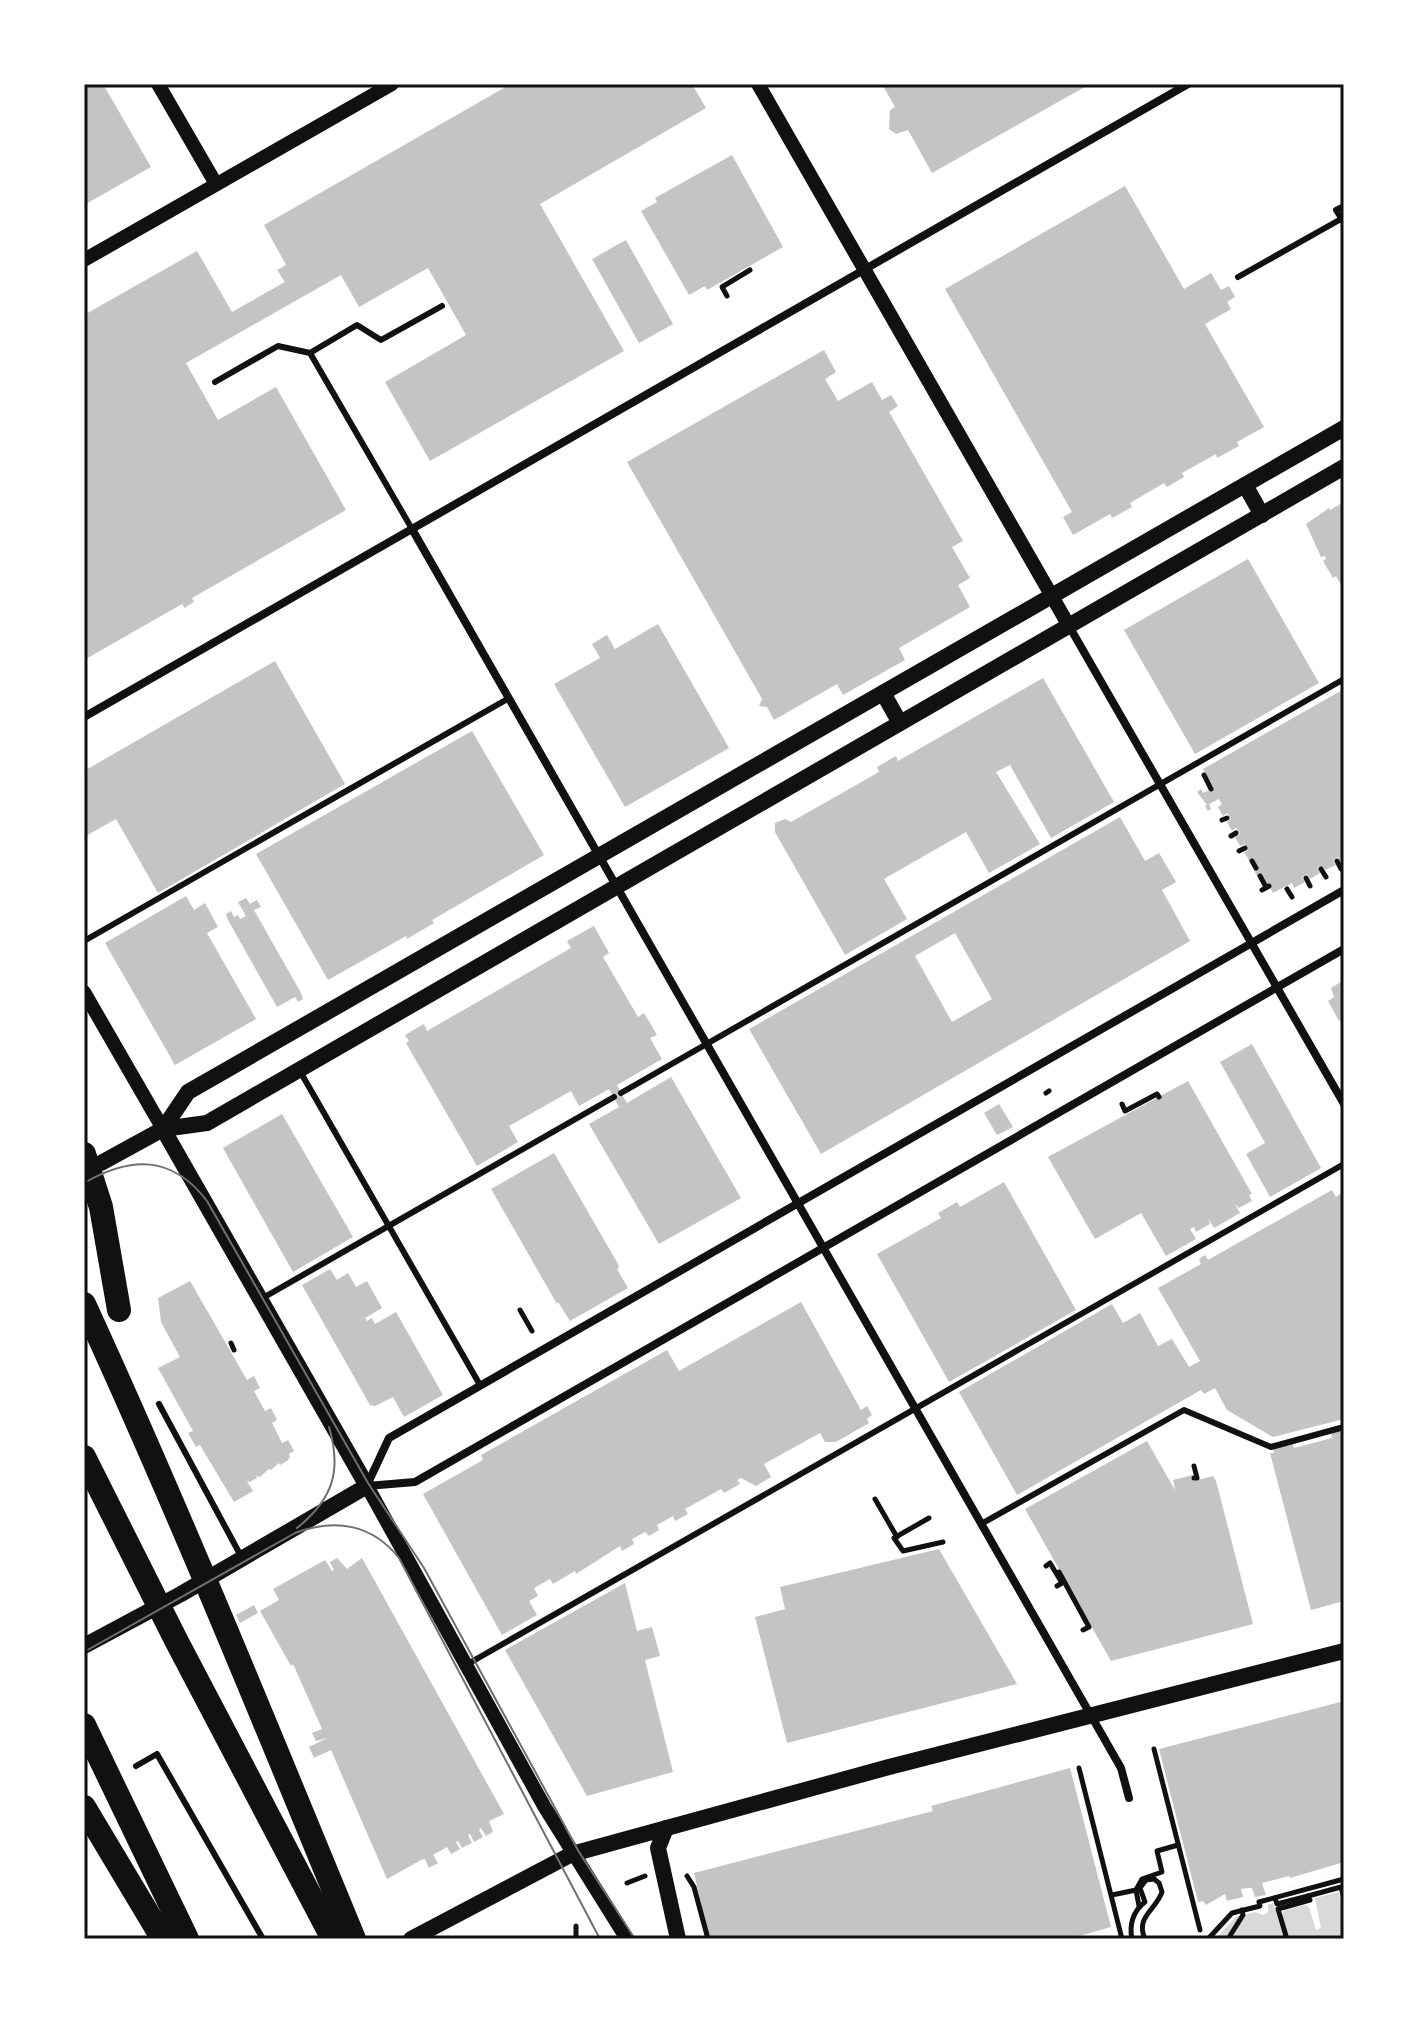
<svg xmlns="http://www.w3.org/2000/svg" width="1428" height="2023" font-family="'Roboto Condensed',sans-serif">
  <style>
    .water { fill: #d9d9d9 }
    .pier { fill: #fff }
    .building { fill: #c4c4c4; fill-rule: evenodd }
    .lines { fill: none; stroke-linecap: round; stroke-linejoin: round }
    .path { stroke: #111; stroke-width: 5 }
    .service { stroke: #111; stroke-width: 6 }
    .minor { stroke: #111; stroke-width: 8 }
    .tertiary { stroke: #111; stroke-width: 14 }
    .secondary { stroke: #111; stroke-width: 16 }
    .motorway { stroke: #111; stroke-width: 24 }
    .tram { stroke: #707070; stroke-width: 2 }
    .neatline { fill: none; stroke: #111; stroke-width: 3 }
  </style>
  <rect width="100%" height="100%" fill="#fff"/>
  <polygon class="water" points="1344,1874 1344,1939 1202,1939 1232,1908 1251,1903 1251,1898"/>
  <polygon class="pier" points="1344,1874 1344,1908 1339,1892 1315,1898 1321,1928 1316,1930 1309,1907 1306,1905 1285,1910 1282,1914 1288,1937 1284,1938 1273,1903 1268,1905 1268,1912 1264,1915 1255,1912 1236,1917 1215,1939 1202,1939 1232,1908 1251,1903 1251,1898"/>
  <g class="building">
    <polygon points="84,84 103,84 151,167 84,205"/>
    <polygon points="511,84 692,84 706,108 540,204 624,351 430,461 385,382 466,335 428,268 359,307 341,275 186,363 218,420 276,387 346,510 192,598 194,602 189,605 185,608 182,604 84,660 84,315 197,251 232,312 285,282 277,270 286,265 264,225"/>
    <polygon points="882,84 1090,84 932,173 908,130 896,134 889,129 890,110 895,107"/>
    <polygon points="732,155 783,247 707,290 705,286 689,295 641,211 657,202 655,198"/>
    <polygon points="1125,186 1184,289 1211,273 1221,290 1229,286 1235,297 1227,302 1231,309 1205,324 1264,427 1237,442 1239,446 1217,458 1216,454 1182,473 1184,477 1167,487 1164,483 1130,503 1132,507 1112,518 1110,514 1073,535 1063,517 1072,512 945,289"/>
    <polygon points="626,240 673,324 639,343 592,259"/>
    <polygon points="824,350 836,372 825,379 838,401 872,382 882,400 891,395 898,406 889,412 963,541 952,547 970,578 958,585 970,607 899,648 905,660 889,669 843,695 837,684 774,720 767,707 759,706 762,699 627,462"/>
    <polygon points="1344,502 1344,590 1336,576 1333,578 1323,561 1326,559 1325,556 1321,557 1306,524 1329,508 1330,510"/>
    <polygon points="1248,559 1319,683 1195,754 1124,630"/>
    <polygon points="658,624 729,748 625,807 554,684 600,658 592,644 607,635 615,649"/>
    <polygon points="275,661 345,784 158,893 116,819 84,837 84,771"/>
    <polygon points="1043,678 1114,802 1051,838 1010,765 996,772 1040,844 989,873 966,832 903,868 884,879 907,919 845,955 775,832 775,823 785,819 791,822 879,772 877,767 896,756 898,761"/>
    <polygon points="1344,689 1344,860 1340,862 1338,857 1333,860 1336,865 1325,870 1322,866 1317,868 1320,873 1310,879 1307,874 1302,877 1305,882 1294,888 1292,883 1273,893 1262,875 1258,877 1253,869 1258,866 1254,860 1250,862 1244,852 1248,850 1245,844 1240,846 1235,837 1240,834 1236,828 1232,831 1227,822 1231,819 1227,813 1223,816 1218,807 1222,804 1219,799 1209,804 1211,809 1208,811 1205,806 1207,805 1197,792 1201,789 1203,793 1213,788 1203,769"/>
    <polygon points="472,731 544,855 432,920 434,923 407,939 406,936 328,980 256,854"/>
    <path d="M 1120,817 L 1145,861 L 1159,853 L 1176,882 L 1162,890 L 1190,941 L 821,1154 L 749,1029 ZM 955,933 L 992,999 L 952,1022 L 915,956 Z"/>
    <polygon points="186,896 194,910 205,903 218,927 207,933 256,1019 175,1065 105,943"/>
    <polygon points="246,898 250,904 257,900 261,907 254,910 301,993 303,999 298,1002 295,997 277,1007 228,920 226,914 231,911 234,917 238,915 240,919 246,916 238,902"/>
    <polygon points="594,926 609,953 603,957 638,1017 644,1013 657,1035 650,1038 662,1059 617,1085 621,1093 627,1103 671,1077 741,1198 659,1244 589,1124 619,1107 609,1089 579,1106 571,1091 509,1126 518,1142 477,1166 406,1043 409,1041 405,1035 424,1024 427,1031 571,948 567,941"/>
    <polygon points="1344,980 1344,1019 1339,1021 1328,1001 1334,997 1331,988"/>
    <polygon points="1252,1044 1321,1168 1270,1197 1246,1154 1265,1143 1220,1062"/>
    <polygon points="1188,1081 1252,1194 1249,1195 1252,1201 1239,1208 1235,1204 1240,1213 1214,1228 1208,1219 1210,1224 1196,1232 1194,1227 1190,1229 1196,1239 1166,1256 1141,1213 1095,1239 1048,1157"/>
    <polygon points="999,1104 1013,1127 997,1135 984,1113"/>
    <polygon points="282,1114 353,1237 293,1272 223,1148"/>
    <polygon points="554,1153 618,1264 619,1268 617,1269 628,1288 570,1321 558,1302 557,1304 491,1189"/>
    <polygon points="1004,1182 1076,1310 949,1382 877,1254 941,1218 938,1213 957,1202 960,1207"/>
    <polygon points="1332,1190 1336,1197 1340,1194 1344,1200 1344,1419 1273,1437 1227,1410 1215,1388 1204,1394 1201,1390 1017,1495 959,1392 1112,1304 1123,1323 1140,1313 1158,1346 1172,1339 1189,1367 1200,1361 1158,1288 1201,1264 1199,1259 1205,1255 1208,1260"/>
    <polygon points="330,1269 337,1280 348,1273 356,1287 367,1281 382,1308 365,1318 367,1321 372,1318 375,1324 396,1312 443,1395 404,1417 393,1397 375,1406 370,1405 302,1285"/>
    <polygon points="190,1281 247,1380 254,1376 260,1388 254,1391 265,1411 271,1408 277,1420 272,1423 282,1443 288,1440 294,1451 289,1454 290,1457 287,1461 280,1465 279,1463 271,1470 269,1469 260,1477 256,1476 257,1478 250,1482 247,1481 253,1491 234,1502 200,1445 196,1447 188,1433 193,1431 158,1368 180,1357 161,1322 158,1298"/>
    <polygon points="801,1302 861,1410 867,1406 872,1415 867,1419 869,1423 836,1442 825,1442 820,1433 764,1464 771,1477 756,1486 741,1478 737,1480 740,1484 724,1493 721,1489 685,1509 688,1514 675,1521 673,1516 657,1525 659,1530 649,1536 645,1532 632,1539 634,1544 622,1551 620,1546 576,1574 575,1571 553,1584 550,1579 534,1588 538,1596 529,1601 537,1615 502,1635 423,1494 483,1460 481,1455 667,1350 679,1371"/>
    <polygon points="1344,1429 1344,1601 1311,1610 1270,1453 1274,1453 1273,1447 1292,1442 1294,1448 1332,1438 1331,1432"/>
    <polygon points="1147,1441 1175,1490 1173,1480 1193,1475 1194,1481 1213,1476 1216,1481 1253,1624 1111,1661 1025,1509"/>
    <polygon points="939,1549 1017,1684 787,1743 755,1617 785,1609 780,1587"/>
    <polygon points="337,1558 347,1569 362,1558 504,1814 489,1821 493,1832 486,1836 481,1828 479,1830 483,1837 474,1842 470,1834 468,1835 472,1843 462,1848 458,1841 456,1842 460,1849 451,1854 447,1847 433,1855 438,1863 429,1868 425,1859 421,1860 387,1879 331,1750 314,1758 309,1747 327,1738 316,1741 312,1733 322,1729 293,1664 291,1666 260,1611 279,1600 273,1589 325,1560 332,1571 334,1570 330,1562"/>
    <polygon points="625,1583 637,1631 652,1627 660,1656 645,1660 673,1772 587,1796 505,1650"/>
    <polygon points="254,1605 258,1613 240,1623 236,1615"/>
    <polygon points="1344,1701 1344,1862 1290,1878 1289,1876 1262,1883 1266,1895 1255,1897 1252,1888 1248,1888 1241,1889 1243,1897 1227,1901 1225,1894 1206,1905 1203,1901 1198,1902 1159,1749"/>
    <polygon points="1070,1768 1111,1927 1069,1939 709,1939 694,1873 933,1811 931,1806"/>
  </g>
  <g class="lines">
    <g class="path">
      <polyline points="727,296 722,287 750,270"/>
      <polyline points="1204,775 1211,789"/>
      <polyline points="1222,820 1227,818"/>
      <polyline points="1231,836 1236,833"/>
      <polyline points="1239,851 1245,848"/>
      <polyline points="1252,861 1256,868"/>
      <polyline points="1337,861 1341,869"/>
      <polyline points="1321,869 1326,877"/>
      <polyline points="1260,876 1265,885"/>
      <polyline points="1306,878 1310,886"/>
      <polyline points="1287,889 1292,897"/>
      <polyline points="1262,890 1269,886"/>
      <polyline points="1046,1093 1049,1091"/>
      <polyline points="1122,1104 1125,1111 1157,1094 1159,1097"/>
      <polyline points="520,1310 532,1331"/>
      <polyline points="231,1343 234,1350"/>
      <polyline points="1194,1466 1197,1478 1194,1478"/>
      <polyline points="875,1499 897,1537"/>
      <polyline points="929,1518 894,1538 903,1551 943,1542"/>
      <polyline points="1046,1566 1050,1563 1062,1583 1057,1586"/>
      <polyline points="1059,1572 1089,1627 1083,1630"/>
      <polyline points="1154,1749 1200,1930"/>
      <polyline points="1079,1768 1122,1939"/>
      <polyline points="687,1876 694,1887 708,1939"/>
      <polyline points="627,1883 645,1876"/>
      <polyline points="1136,1890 1142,1879 1162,1872 1157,1851 1178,1845"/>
      <polyline points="1112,1895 1136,1890 1139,1906"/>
      <polyline points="1275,1898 1277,1904 1308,1896"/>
      <polyline points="1286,1936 1278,1909 1310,1900 1308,1896 1341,1887 1344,1898"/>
      <polyline points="576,1939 576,1926"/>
      <path d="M 1132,1939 C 1129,1925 1133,1911 1145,1902 L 1140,1888 L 1146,1880 L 1154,1879 L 1159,1883 L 1162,1892 C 1156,1910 1135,1917 1145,1939"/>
      <polyline points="1208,1939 1232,1913 1260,1906 1259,1902 1344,1879"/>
      <polyline points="1228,1939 1243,1915 1242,1910"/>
    </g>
    <g class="service">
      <polyline points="1344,206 1336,210 1344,223"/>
      <polyline points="1238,277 1341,219"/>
      <polyline points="310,353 357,325 381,340 442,306"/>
      <polyline points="215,382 278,346 310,353 412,529"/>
      <polyline points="84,941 509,698"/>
      <polyline points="301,1073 480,1385"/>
      <polyline points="621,1093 1344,679"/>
      <polyline points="261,1299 614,1097"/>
      <polyline points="159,1404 242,1558"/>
      <polyline points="981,1524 1184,1410 1271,1447 1344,1427"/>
      <polyline points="466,1665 1344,1164"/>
      <polyline points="136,1766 157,1754 263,1939"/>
    </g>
    <g class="minor">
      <polyline points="412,529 1121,1768 1129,1798"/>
      <polyline points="1069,626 1344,1104"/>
      <polyline points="84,717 1188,84"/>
      <polyline points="368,1483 389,1438 1344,890"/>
      <polyline points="367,1486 415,1482 1344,949"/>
    </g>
    <g class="tertiary">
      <polyline points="158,84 216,184"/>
      <polyline points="758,84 1069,626"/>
      <polyline points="84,260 392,84"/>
      <polyline points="84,992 163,1129"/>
      <polyline points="367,1486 544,1806 627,1939"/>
    </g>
    <g class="secondary">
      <polyline points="1245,485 1262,515"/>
      <polyline points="883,693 900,723"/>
      <polyline points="163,1129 188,1092 1344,428"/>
      <polyline points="101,1163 163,1129 207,1123 1344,467"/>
      <polyline points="84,1646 181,1594 367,1486 163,1129"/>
      <polyline points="666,1828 658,1848 678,1939"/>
      <polyline points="411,1939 572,1854 889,1767 1344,1651"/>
    </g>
    <g class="motorway">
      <polyline points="84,1154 101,1207 119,1310"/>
      <path d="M 84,1304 C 180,1513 266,1726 354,1939"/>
      <polyline points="84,1457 177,1642 333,1939"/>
      <polyline points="84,1725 187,1939"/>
      <polyline points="84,1807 163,1939"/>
    </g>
    <g class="tram">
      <path d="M 84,1183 C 131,1156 172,1155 207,1201 L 368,1483 L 424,1568 L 579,1852 L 635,1939"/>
      <path d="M 297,1528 C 333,1499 342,1471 329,1427"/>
      <path d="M 84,1652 L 295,1533 C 335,1518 372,1524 399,1558 L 600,1939"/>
    </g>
  </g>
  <rect width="1428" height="2023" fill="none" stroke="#ffffff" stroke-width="172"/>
  <rect x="86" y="86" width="1256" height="1851" class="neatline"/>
</svg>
